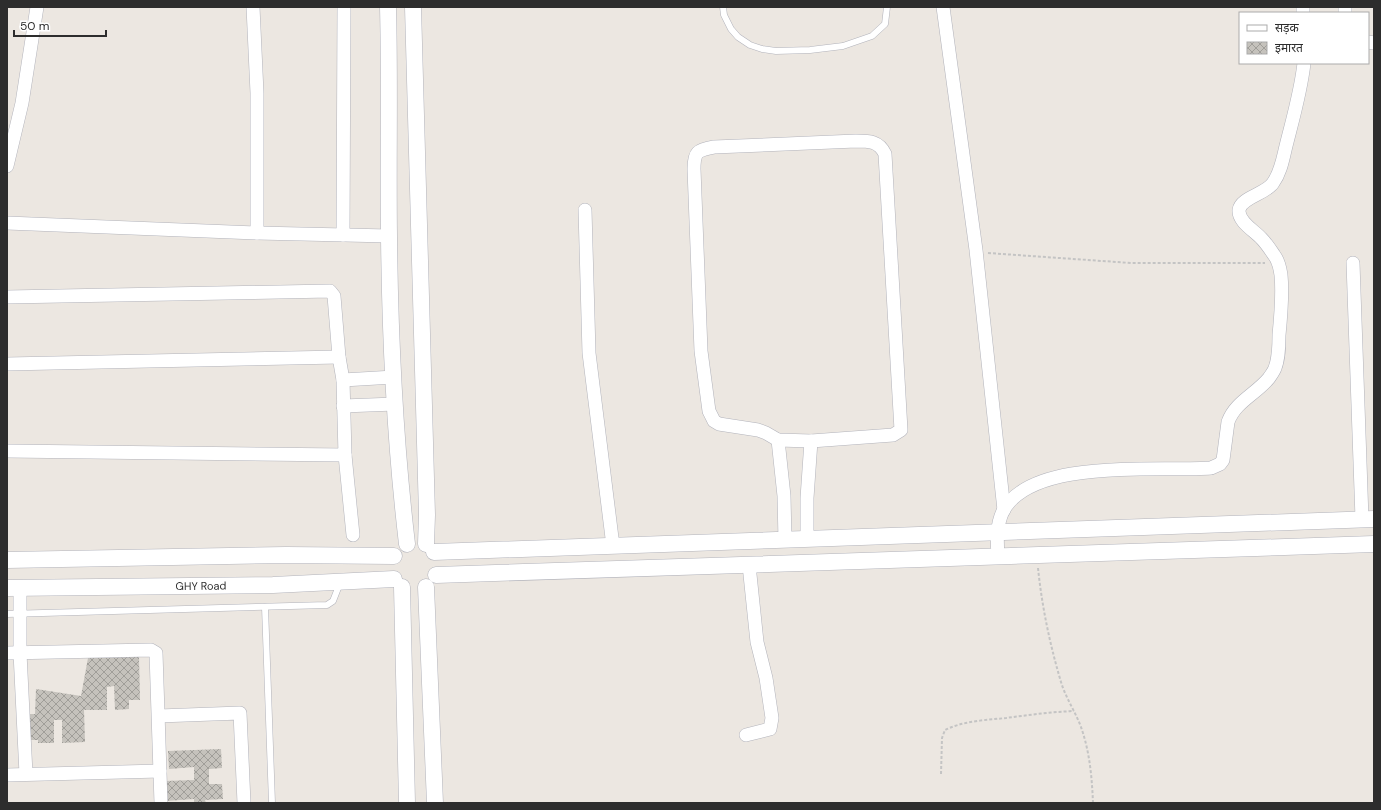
<svg xmlns="http://www.w3.org/2000/svg" width="1381" height="810" font-family="'DM Sans','Noto Sans Devanagari',sans-serif">
  <style>
    .building { fill: url(#building-cross-hatch) }
    .lines { fill: none; stroke-linecap: round; stroke-linejoin: round }
    .service-casing { stroke: #b2b3bb; stroke-width: 7 }
    .minor-casing { stroke: #b2b3bb; stroke-width: 14 }
    .tertiary-casing { stroke: #b2b3bb; stroke-width: 17 }
    .path { stroke: #c4c4c4; stroke-width: 2; stroke-dasharray: 3 2; stroke-linecap: butt }
    .service { stroke: #fff; stroke-width: 6 }
    .minor { stroke: #fff; stroke-width: 13 }
    .tertiary { stroke: #fff; stroke-width: 16 }
    .labels { text-anchor: middle; dominant-baseline: central; stroke-width: 3.5; stroke-linejoin: round; paint-order: stroke }
    .street-label { font-size: 11px; fill: #2d2d2d; stroke: #fff }
  </style>
  <defs>
    <pattern id="building-cross-hatch" width="8" height="8" patternUnits="userSpaceOnUse"><rect width="8" height="8" fill="#c5c2bc"/><path d="M0 0l8 8M0 8l8-8" fill="none" stroke="#a09e99"/></pattern>
  </defs>
  <rect width="100%" height="100%" fill="#ece7e1"/>
  <g class="building">
    <polygon points="139,656 140,700 129,700 129,709 115,710 114,686 107,687 107,710 84,710 85,742 62,743 62,720 54,720 54,743 38,743 38,740 29,740 28,714 35,714 36,689 81,696 88,658"/>
    <polygon points="221,749 222,768 209,769 209,784 222,784 223,799 205,800 206,803 194,803 194,799 166,801 165,781 194,780 194,767 169,769 168,751"/>
  </g>
  <g class="lines">
    <defs>
      <g id="service">
        <polyline points="723,7 724,15 731,29 738,37 750,45 762,49 776,51 810,50 843,46 872,36 885,24 887,7"/>
        <polyline points="265,607 272,803"/>
        <polyline points="7,614 327,605 333,601 340,583"/>
      </g>
      <g id="minor">
        <polyline points="253,7 257,93 257,233"/>
        <polyline points="943,7 976,250 1004,510"/>
        <polyline points="1303,7 1303,13"/>
        <polyline points="1345,7 1345,13"/>
        <polyline points="1368,42 1374,43"/>
        <path d="M 856,141 C 869,141 879,141 885,154 L 901,430 L 893,435 L 811,441 L 778,440 L 766,433 L 758,430 L 719,424 L 714,421 L 709,411 L 701,351 L 694,169 C 694,152 697,150 714,147 Z"/>
        <polyline points="7,166 22,103 37,7"/>
        <polyline points="585,210 589,353 613,546"/>
        <polyline points="7,223 257,233 389,236"/>
        <polyline points="343,235 344,7"/>
        <polyline points="1353,263 1362,519"/>
        <polyline points="7,297 330,291 334,296 339,357 343,380 345,455 7,451"/>
        <polyline points="7,364 339,357"/>
        <polyline points="343,380 394,377"/>
        <polyline points="343,406 395,404"/>
        <polyline points="778,440 784,496 785,540"/>
        <polyline points="345,455 353,535"/>
        <polyline points="807,539 807,498 811,441"/>
        <path d="M 998,556 C 997,541 996,526 1003,511 C 1032,457 1159,472 1211,468 L 1220,464 L 1223,460 L 1228,422 C 1235,402 1256,394 1269,378 C 1271,375 1274,371 1275,368 C 1279,358 1279,346 1279,335 C 1281,315 1283,295 1281,275 C 1280,268 1278,260 1274,255 C 1270,249 1266,243 1261,238 C 1255,231 1238,222 1239,210 C 1241,197 1266,194 1273,183 C 1281,172 1283,158 1286,146 C 1293,118 1301,91 1304,63"/>
        <polyline points="20,588 20,653 26,774"/>
        <polyline points="7,653 151,650 156,653 161,803"/>
        <polyline points="159,716 240,713 244,803"/>
        <polyline points="746,735 770,729 772,718 766,678 757,642 749,565"/>
        <polyline points="7,775 160,771"/>
      </g>
      <g id="tertiary">
        <path d="M 388,7 C 390,83 388,160 389,236 C 390,339 395,442 407,544"/>
        <polyline points="413,7 427,515 426,544"/>
        <polyline points="434,552 1374,519"/>
        <polyline points="7,560 286,555 394,556"/>
        <polyline points="436,575 1374,544"/>
        <polyline points="402,587 407,803"/>
        <polyline points="426,587 435,803"/>
        <path id="s1" d="M 7,588 L 273,585 L 394,579"/>
      </g>
    </defs>
    <use href="#service" class="service-casing"/>
    <use href="#minor" class="minor-casing"/>
    <use href="#tertiary" class="tertiary-casing"/>
    <g class="path">
      <polyline points="988,253 1131,263 1265,263"/>
      <path d="M 1038,568 C 1042,607 1050,645 1061,682 C 1066,699 1077,714 1082,730 C 1090,754 1092,779 1093,803"/>
      <path d="M 941,774 L 942,738 L 945,730 C 963,721 986,720 1006,718 C 1028,715 1051,712 1074,711"/>
    </g>
    <use href="#service" class="service"/>
    <use href="#minor" class="minor"/>
    <use href="#tertiary" class="tertiary"/>
  </g>
  <g class="labels">
    <g class="street-label">
      <text stroke="none"><textPath href="#s1" startOffset="194">GHY Road</textPath></text>
    </g>
  </g>
  <rect width="1381" height="810" fill="none" stroke="#2d2d2d" stroke-width="16"/>
  <rect x="1239" y="12" width="130" height="52" fill="#ffffff" stroke="#ababab"/>
  <rect x="1247" y="25" width="20" height="6" fill="#ffffff" stroke="#ababab"/>
  <text x="1275" y="32" font-size="12" fill="#2d2d2d">सड़क</text>
  <rect x="1247" y="42" width="20" height="12" fill="url(#building-cross-hatch)" stroke="#ababab"/>
  <text x="1275" y="52" font-size="12" fill="#2d2d2d">इमारत</text>
  <path d="M14 30v6h92v-6" fill="none" stroke="#2d2d2d" stroke-width="2"/>
  <text x="20" y="30" font-size="12" fill="#2d2d2d" stroke="#ffffff" stroke-width="3" paint-order="stroke">50 m</text>
</svg>
